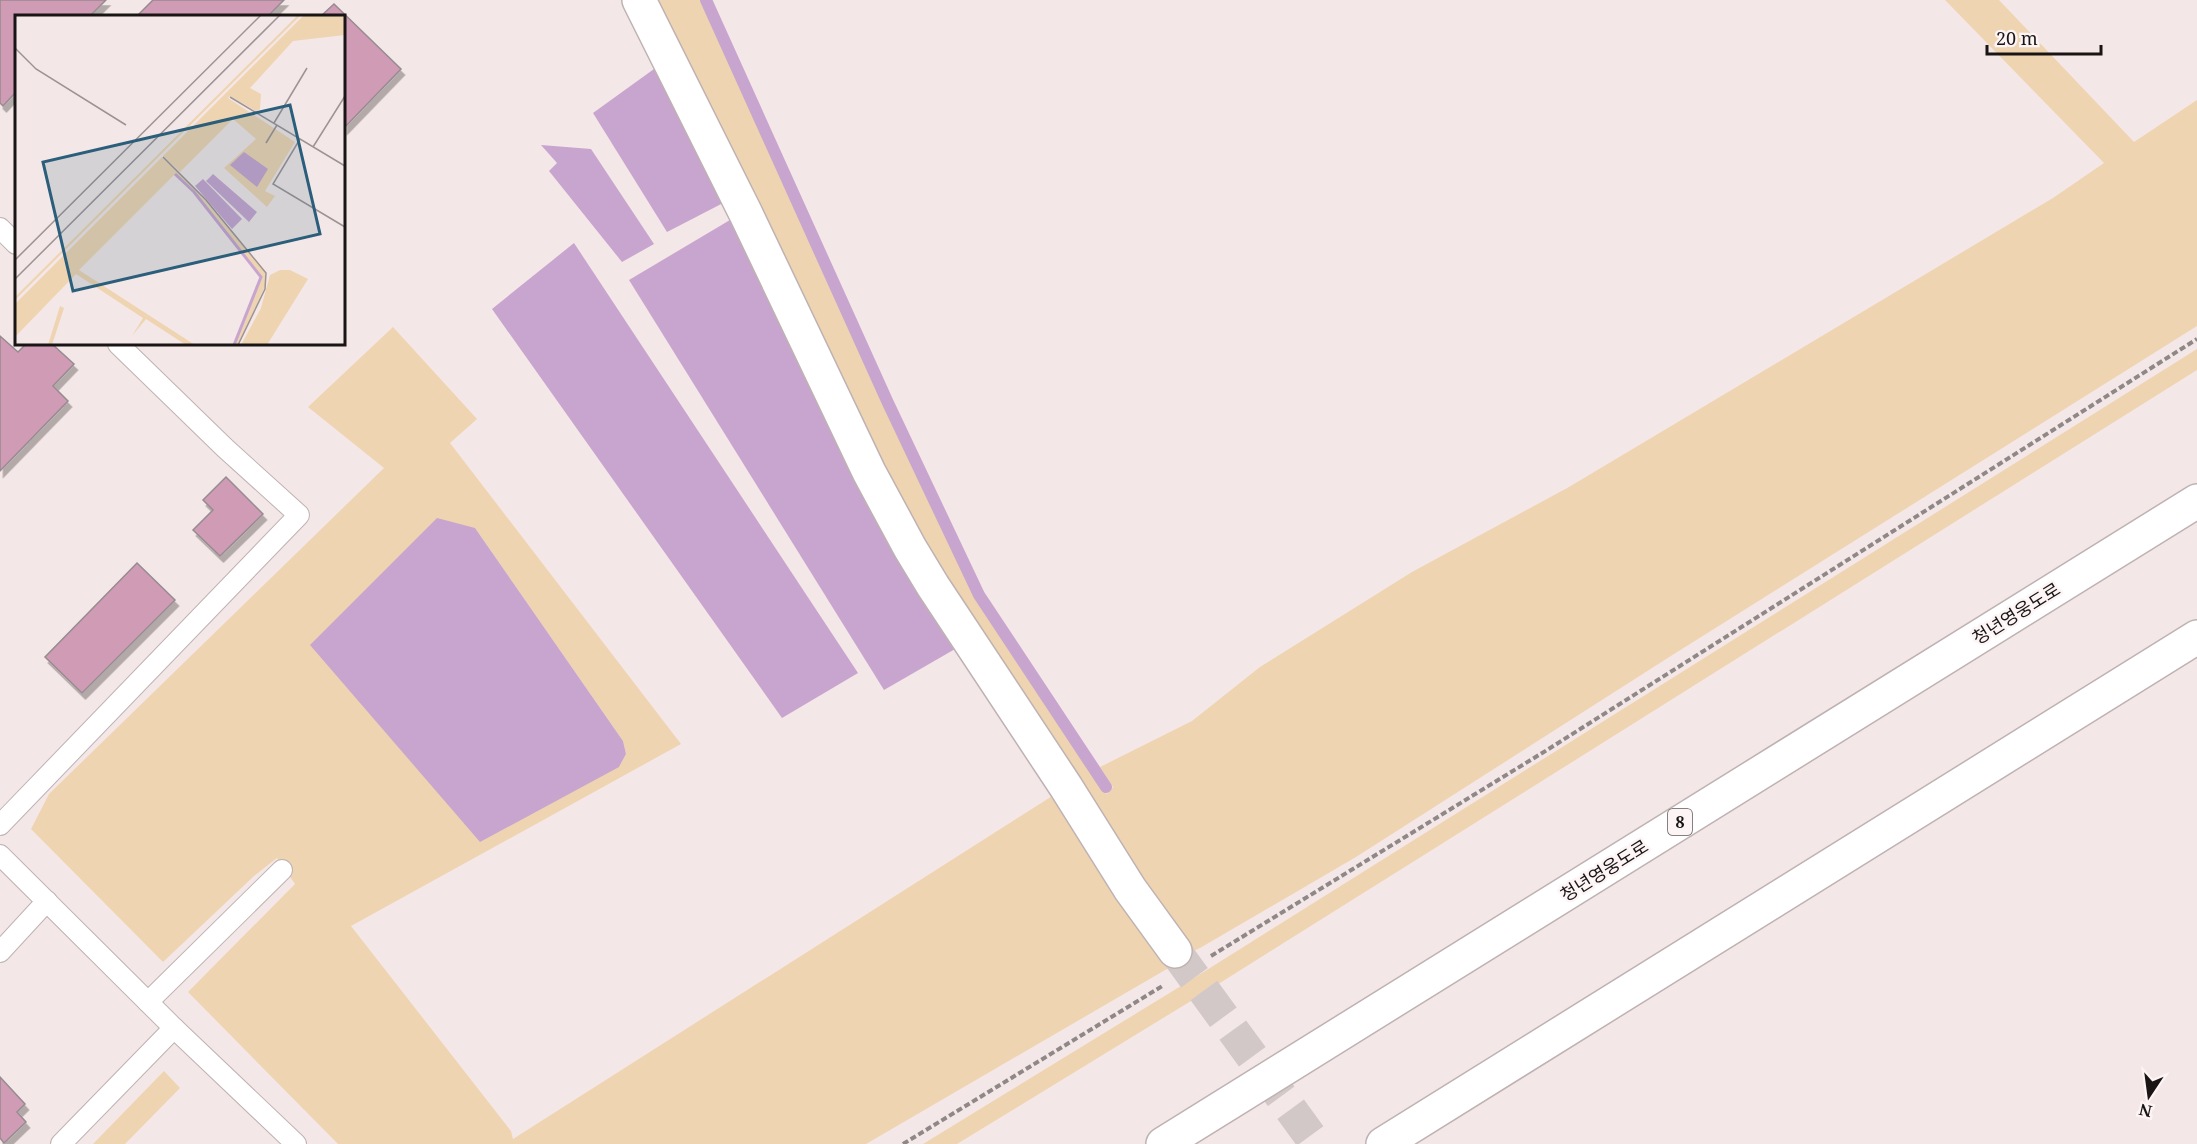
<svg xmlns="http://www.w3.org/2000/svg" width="2197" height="1144" font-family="'Noto Serif','Noto Sans KR',serif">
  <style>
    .green { fill: #efd4b1; fill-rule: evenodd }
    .water { fill: #c8a5cf }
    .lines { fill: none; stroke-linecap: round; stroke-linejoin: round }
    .stream { stroke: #c8a5cf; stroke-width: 12 }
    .building { fill: #d09bb4; stroke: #968b8f; stroke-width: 1.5; filter: url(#shadow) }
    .secondary-tunnel { stroke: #d3c8c8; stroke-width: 33; stroke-dasharray: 33 16; stroke-linecap: butt }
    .lane-casing { stroke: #bfb2b2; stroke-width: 22 }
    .secondary-casing { stroke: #bfb2b2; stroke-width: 36 }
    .highway-casing { stroke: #bfb2b2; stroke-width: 36 }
    .path { stroke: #908787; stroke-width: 4; stroke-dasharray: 6 3; stroke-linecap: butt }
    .lane { stroke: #fff; stroke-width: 20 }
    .secondary { stroke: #fff; stroke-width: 33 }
    .highway { stroke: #fff; stroke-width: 33 }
    .labels { text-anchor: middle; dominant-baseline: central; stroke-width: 5; stroke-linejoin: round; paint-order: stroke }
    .shield { fill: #fdf5f5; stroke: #5d5858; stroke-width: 1.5 }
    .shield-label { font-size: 16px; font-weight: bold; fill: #191515 }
    .street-label { font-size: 18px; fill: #191515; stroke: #fdf5f5 }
    .inset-river { fill: none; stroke: #c8a5cf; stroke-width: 3 }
    .inset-road { fill: none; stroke: #9c9393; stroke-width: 1.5 }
    .view { fill: #2a5e7a; fill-opacity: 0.15; stroke: #2a5e7a; stroke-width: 3 }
    .inset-edge { fill: none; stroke: #191515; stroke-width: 3 }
  </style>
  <defs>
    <filter id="shadow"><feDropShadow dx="3.5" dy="6" stdDeviation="0" flood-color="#0004"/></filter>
  </defs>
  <rect width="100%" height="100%" fill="#f4e7e7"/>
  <g class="green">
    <polygon points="649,0 703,0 706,6 885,404 976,597 1102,790 1107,794 1113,787 1100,767 1192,721 1260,667 1412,572 1569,487 2053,198 2104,163 1945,0 1999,0 2134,142 2197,100 2197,326 1674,654 1356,857 1200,948 1182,956 942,585"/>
    <path d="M 393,327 L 477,419 L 450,443 L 681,744 L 351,926 L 511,1131 L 513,1139 L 1057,793 L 1172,966 L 866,1144 L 338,1144 L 188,992 L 295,884 L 277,858 L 254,876 L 163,962 L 31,829 L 49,794 L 384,468 L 308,407 ZM 475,528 L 623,741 L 626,754 L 619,767 Z"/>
    <polygon points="2197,349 2197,370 1204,993 957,1144 923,1144 1194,978"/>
    <polygon points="164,1071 180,1088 125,1144 93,1144"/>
  </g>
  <g class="water">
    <polygon points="654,69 727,201 667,232 593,113"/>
    <polygon points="541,145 591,149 654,244 622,262 549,171 557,163"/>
    <polygon points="735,217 962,645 884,690 629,280"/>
    <polygon points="574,243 858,673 782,718 492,309"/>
    <polygon points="437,518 475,528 623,741 626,754 619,767 480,842 310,645"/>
  </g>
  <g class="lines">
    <polyline class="stream" points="706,0 888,403 979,595 1106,787"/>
  </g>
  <g class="building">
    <polygon points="0,0 106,0 90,16 16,16 16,92 3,106 0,103"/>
    <polygon points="153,0 284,0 268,16 137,16"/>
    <polygon points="334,4 401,69 344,128 344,16 321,16"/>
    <polygon points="0,336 18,352 26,344 52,344 74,364 53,386 68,401 0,471"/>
    <polygon points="226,477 263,514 220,556 193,530 213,510 203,500"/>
    <polygon points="137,563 175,600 82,693 45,657"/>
    <polygon points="0,1077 25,1104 17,1112 26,1122 4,1143 0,1138"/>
  </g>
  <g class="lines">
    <polyline class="secondary-tunnel" points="1175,951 1316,1144"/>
    <defs>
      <g id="lane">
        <polyline points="0,228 16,244"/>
        <polyline points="0,825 299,515 225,448 118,344"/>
        <polyline points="0,855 174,1028 296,1144"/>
        <polyline points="0,952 47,901"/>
        <polyline points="148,1002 282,870"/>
        <polyline points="61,1144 174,1028"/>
      </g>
      <polyline id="secondary" points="639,0 746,214 869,472 910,548 933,586 1066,787 1130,889 1175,951"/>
      <g id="highway">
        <polyline points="1163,1144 2197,501"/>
        <polyline points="1383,1144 2197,637"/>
      </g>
    </defs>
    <use href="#lane" class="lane-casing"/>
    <use href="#secondary" class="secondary-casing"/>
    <use href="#highway" class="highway-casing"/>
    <g class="path">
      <polyline points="1211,956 1547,750 2197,339"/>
      <polyline points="903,1144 1164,985"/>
    </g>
    <use href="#lane" class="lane"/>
    <use href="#secondary" class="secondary"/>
    <use href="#highway" class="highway"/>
  </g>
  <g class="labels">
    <rect class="shield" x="1668" y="809" width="24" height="26" rx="4.5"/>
    <g class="shield-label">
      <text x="1680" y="822">8</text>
    </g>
    <g class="street-label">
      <text transform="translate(2016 613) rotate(-32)">청년영웅도로</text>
      <text transform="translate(1604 870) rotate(-32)">청년영웅도로</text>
    </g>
  </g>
  <g transform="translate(15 15)">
    <rect width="330" height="330" fill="#f4e7e7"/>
    <path d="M 283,0 L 286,0 L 0,285 L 0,282 ZM 289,0 L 330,0 L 330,20 L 278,26 L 235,73 L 246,79 L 245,94 L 241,96 L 215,81 L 213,83 L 280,127 L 250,176 L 260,181 L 252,192 L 209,153 L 241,124 L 218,104 L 165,157 L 148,141 ZM 147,142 L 184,178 L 250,257 L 250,271 L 223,330 L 219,330 L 246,262 L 180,177 L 160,159 L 64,255 L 180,330 L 171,330 L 131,304 L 117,321 L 128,303 L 61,259 L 0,322 L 0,289 ZM 265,255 L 275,255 L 293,264 L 252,330 L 226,330 L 246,293 L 255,260 ZM 45,291 L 49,293 L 37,330 L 33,330 Z" fill="#efd4b1"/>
    <path d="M 229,137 L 253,154 L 242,172 L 215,150 ZM 198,159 L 242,197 L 234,207 L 191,166 ZM 188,164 L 227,204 L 217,214 L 180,171 Z" fill="#c8a5cf"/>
    <path class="inset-river" d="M 160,159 L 179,177 L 246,262 L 219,330"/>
    <path class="inset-road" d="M 0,33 L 21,54 L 111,110M 215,82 L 330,151M 259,108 L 292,53M 285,124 L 258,169 L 330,212M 251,128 L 262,110M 298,132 L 330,81M 148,142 L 191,185 L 251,258 L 250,274 L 223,330M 0,245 L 246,0M 0,264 L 265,0"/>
    <path class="view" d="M 275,90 L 305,219 L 58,276 L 28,147 Z"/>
    <rect width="330" height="330" class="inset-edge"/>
  </g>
  <g transform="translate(2149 1096) rotate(193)" stroke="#fdf5f5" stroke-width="4.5" paint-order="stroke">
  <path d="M0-4.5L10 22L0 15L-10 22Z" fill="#191515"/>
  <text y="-9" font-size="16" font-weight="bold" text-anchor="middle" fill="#191515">N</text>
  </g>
  <path d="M1987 45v9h114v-9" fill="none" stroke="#191515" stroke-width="3"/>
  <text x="1996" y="45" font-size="18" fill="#191515" stroke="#fdf5f5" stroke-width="4.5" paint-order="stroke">20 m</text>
</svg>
